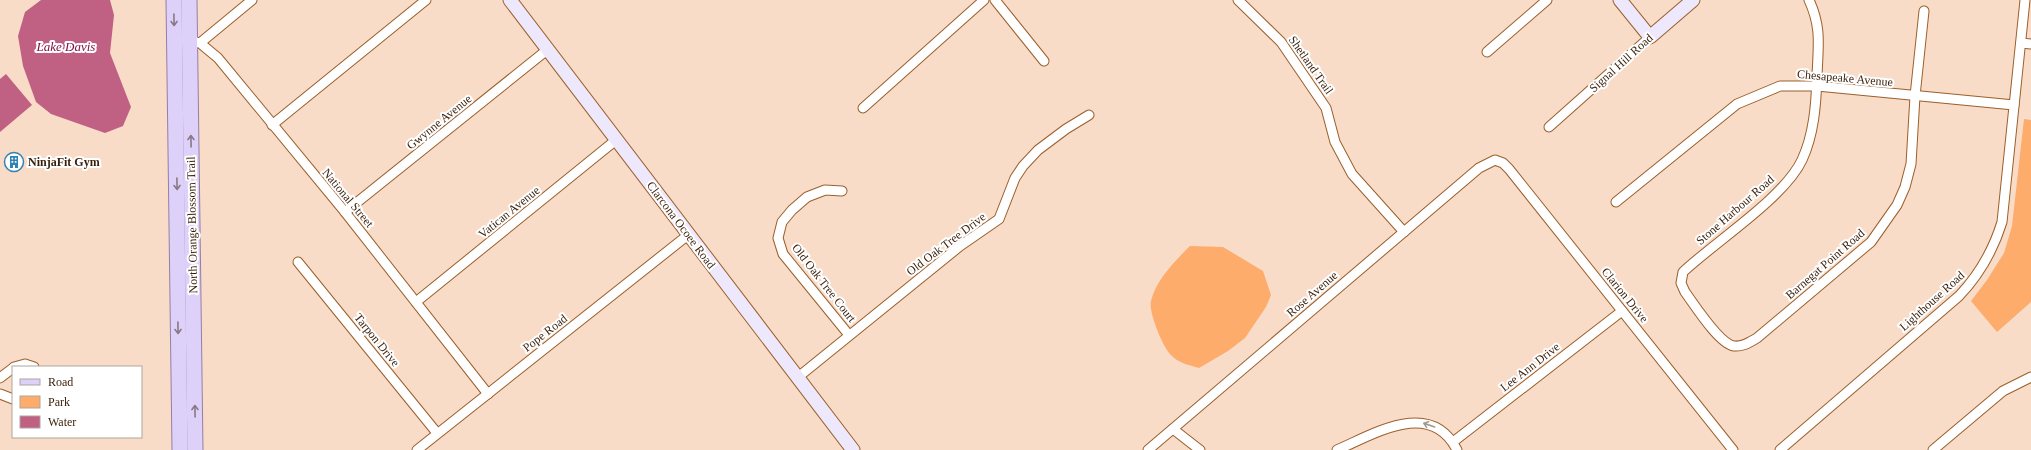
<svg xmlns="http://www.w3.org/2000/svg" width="2031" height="450" font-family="'Times New Roman',serif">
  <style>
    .green { fill: #feac6b }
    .water { fill: #c06184 }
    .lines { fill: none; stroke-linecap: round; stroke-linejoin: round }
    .street-casing { stroke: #9b5f2b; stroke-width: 11 }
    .secondary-casing { stroke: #9b5f2b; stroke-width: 15 }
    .primary-casing { stroke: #957ea4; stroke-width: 17 }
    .street { stroke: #fff; stroke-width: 9 }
    .secondary { stroke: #eee8fd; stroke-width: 13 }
    .primary { stroke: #ddd1fa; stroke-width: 15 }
    .oneway { stroke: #8a7882 }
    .oneway2 { stroke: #a59a90 }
    .labels { text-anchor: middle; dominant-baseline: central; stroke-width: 4; stroke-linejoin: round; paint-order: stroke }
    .street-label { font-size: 12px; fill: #381e09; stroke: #fff }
    .poi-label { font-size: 12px; font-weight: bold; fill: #381e09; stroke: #fff; text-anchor: start }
    .water-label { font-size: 13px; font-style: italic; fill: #860f49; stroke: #fff }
  </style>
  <rect width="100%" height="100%" fill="#f8dcc8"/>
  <g class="green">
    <polygon points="2024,119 2031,120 2031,302 1997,332 1971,301 1987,280 2004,253 2012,226"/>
    <path d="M 1190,246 L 1223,247 L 1263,271 L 1271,295 L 1266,307 L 1245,338 L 1228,351 L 1199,368 C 1189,365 1178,363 1171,355 C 1163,348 1148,311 1151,301 C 1156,280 1175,261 1190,246 Z"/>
  </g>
  <g class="water">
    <polygon points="41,0 110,0 114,15 110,53 131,107 123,126 105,133 51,114 36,102 23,66 18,36 25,12"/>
    <polygon points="6,74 32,105 0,132 0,79"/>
  </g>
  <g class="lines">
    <defs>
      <g id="street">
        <polyline points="995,0 1044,61"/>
        <polyline points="1238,0 1281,42 1326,108 1335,142 1352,174 1404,232"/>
        <path d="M 1809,0 C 1822,28 1818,46 1817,77 C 1816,105 1814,134 1802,160 C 1784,198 1716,241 1683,272 L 1681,283 L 1685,292 C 1694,304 1719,344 1734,346 C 1743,347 1750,342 1757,338 L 1871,242 L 1897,205 L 1905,187 L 1911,164 L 1915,96 L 1924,11"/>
        <polyline points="186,40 200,43 218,58 345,212 488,394"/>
        <polyline points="200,43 252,0"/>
        <polyline points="2021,43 2031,44"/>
        <polyline points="1487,52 1547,0"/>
        <polyline points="863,108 984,0"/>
        <polyline points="272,125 426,0"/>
        <polyline points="1549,127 1650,37"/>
        <polyline points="842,191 825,190 807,197 792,210 782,222 778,238 783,254 849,335"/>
        <polyline points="1616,202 1737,104 1780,86 1817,86 2014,105"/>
        <polyline points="345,212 547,50"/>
        <polyline points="298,262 437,433"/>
        <polyline points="416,302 616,140"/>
        <polyline points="14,367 25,364 34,367"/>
        <polyline points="0,378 13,368"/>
        <polyline points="797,378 960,246 999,219 1015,178 1023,166 1038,150 1066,129 1089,115"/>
        <polyline points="0,394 13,399"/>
        <polyline points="1173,429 1200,450"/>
        <polyline points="1453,442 1622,311"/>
        <polyline points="417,450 688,235"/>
        <polyline points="1148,450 1479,168 1495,160 1503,163 1509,169 1733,450"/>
        <path d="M 1337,450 C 1374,434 1431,398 1457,450"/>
        <path d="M 1780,450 L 1959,296 C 1980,274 1993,251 2002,222 L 2025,0"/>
        <polyline points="1933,450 2003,391 2031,377"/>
      </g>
      <g id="secondary">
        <polyline points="510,0 853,450"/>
        <polyline points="1620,0 1650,37 1693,0"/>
      </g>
      <g id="primary">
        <polyline points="174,0 180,450"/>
        <polyline points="189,0 195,450"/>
      </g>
    </defs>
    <use href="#street" class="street-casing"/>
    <use href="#secondary" class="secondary-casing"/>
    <use href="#primary" class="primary-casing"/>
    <use href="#street" class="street"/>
    <use href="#secondary" class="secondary"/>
    <use href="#primary" class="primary"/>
  </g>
  <defs><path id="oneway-shaft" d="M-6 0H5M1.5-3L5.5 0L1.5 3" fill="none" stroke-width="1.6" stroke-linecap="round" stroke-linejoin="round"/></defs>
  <g class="oneway">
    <use href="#oneway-shaft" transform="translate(174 20) rotate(89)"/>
    <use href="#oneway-shaft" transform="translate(191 141) rotate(-91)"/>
    <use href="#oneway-shaft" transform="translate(177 184) rotate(89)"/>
    <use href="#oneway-shaft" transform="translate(178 328) rotate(89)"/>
    <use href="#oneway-shaft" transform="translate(195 411) rotate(-91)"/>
  </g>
  <use class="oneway2" href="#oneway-shaft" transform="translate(1429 425) rotate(-161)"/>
  <defs>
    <symbol id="building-ring" viewBox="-11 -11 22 22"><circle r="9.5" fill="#fff" stroke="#3083b3" stroke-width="1.5"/><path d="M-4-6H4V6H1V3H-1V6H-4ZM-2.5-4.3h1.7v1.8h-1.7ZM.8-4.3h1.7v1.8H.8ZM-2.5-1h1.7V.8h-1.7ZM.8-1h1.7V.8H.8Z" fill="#3083b3"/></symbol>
  </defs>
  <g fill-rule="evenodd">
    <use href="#building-ring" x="3" y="151" width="22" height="22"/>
  </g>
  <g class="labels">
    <g class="street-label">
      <text transform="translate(1621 63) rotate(-42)">Signal Hill Road</text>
      <text transform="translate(1311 65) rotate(55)">Shetland Trail</text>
      <text transform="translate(1845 78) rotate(5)">Chesapeake Avenue</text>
      <text transform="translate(439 122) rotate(-39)">Gwynne Avenue</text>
      <text transform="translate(348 198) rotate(50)">National Street</text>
      <text transform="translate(1735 210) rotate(-41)">Stone Harbour Road</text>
      <text transform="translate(509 212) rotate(-39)">Vatican Avenue</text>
      <text transform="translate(192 225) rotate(-91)">North Orange Blossom Trail</text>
      <text transform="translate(681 225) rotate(53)">Clarcona Ocoee Road</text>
      <text transform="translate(946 244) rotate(-37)">Old Oak Tree Drive</text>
      <text transform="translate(1825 264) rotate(-41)">Barnegat Point Road</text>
      <text transform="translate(824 283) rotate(52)">Old Oak Tree Court</text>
      <text transform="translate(1312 294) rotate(-41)">Rose Avenue</text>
      <text transform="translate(1625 295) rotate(51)">Clarion Drive</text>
      <text transform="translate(1932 301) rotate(-42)">Lighthouse Road</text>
      <text transform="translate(545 333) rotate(-38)">Pope Road</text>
      <text transform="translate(377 340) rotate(51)">Tarpon Drive</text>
      <text transform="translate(1530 367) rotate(-38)">Lee Ann Drive</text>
    </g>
    <g class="poi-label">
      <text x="28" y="162">NinjaFit Gym</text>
    </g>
    <g class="water-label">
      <text x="66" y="46">Lake Davis</text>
    </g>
  </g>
  <rect x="12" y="366" width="130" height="72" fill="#ffffff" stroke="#afa59d"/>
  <rect x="20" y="379" width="20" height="6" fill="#ddd1fa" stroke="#afa59d"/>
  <text x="48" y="386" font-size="12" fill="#381e09">Road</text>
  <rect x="20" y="396" width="20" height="12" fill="#feac6b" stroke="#afa59d"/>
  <text x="48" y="406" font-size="12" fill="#381e09">Park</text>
  <rect x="20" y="416" width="20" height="12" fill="#c06184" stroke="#afa59d"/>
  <text x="48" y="426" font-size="12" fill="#381e09">Water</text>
</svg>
